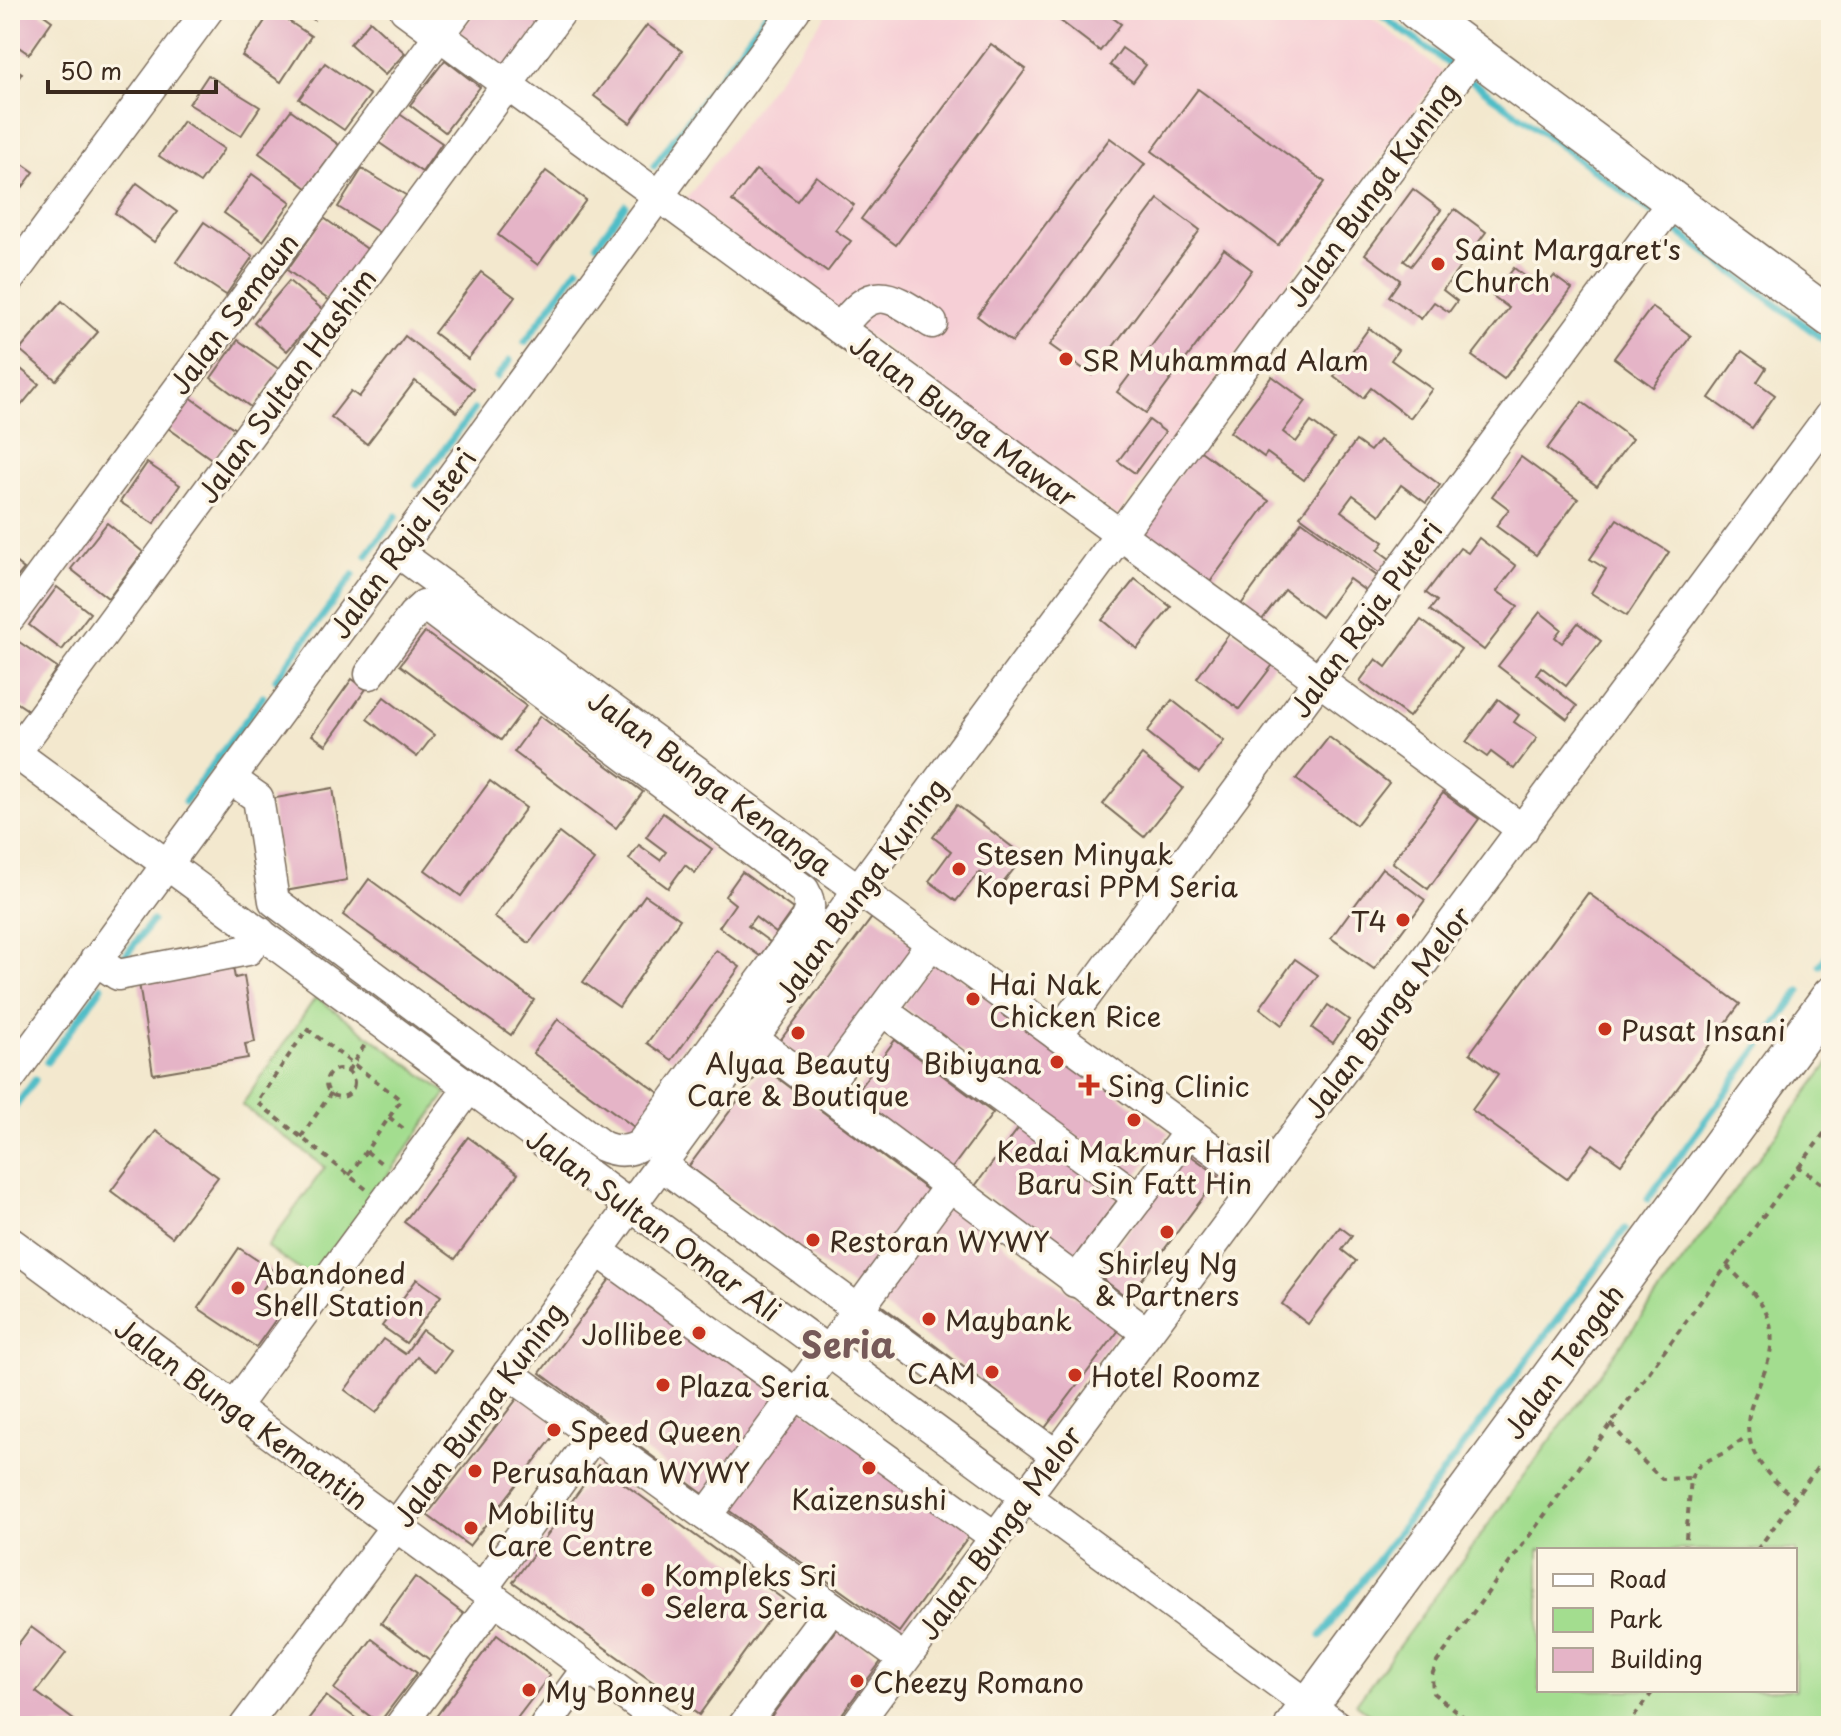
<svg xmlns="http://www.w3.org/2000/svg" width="1841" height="1736" font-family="'Playpen Sans',sans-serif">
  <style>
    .built { fill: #f6cfd6 }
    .green { fill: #a3dd8f; stroke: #6f8456; stroke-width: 2; fill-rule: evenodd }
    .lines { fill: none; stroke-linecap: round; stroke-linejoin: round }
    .stream { stroke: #4fbdc7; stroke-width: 7 }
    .building { fill: #e5b4c7 }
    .minor-casing { stroke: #7b6c5c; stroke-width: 33 }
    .major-casing { stroke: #7b6c5c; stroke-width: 41 }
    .path { stroke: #7b6c5c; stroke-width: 4; stroke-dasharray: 6 6; stroke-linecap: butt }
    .minor { stroke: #fff; stroke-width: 30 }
    .major { stroke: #fff; stroke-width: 38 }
    .poi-dot { fill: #c8321e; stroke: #fcf5e5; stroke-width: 3 }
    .labels { text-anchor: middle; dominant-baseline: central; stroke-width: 7; stroke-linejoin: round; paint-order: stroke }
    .street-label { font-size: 28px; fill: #3b2a1e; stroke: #fcf5e5 }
    .poi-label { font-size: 28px; fill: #3b2a1e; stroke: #fcf5e5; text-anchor: start }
    .district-label { font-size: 36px; font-weight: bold; fill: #765a59; stroke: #fcf5e5 }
  </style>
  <rect width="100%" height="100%" fill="#fcf5e5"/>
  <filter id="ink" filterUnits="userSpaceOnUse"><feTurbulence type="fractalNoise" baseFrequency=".0125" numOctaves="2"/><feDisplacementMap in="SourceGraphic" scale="16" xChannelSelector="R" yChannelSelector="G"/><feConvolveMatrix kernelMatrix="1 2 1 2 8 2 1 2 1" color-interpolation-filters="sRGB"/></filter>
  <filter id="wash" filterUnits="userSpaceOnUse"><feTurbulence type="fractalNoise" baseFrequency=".006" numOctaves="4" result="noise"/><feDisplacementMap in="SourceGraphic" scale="32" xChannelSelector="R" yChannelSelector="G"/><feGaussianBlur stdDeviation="1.8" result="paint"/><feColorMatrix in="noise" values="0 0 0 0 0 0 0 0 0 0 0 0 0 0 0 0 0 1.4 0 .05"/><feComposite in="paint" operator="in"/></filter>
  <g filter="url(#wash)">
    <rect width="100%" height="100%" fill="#f3e8ce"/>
    <polygon class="built" points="830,10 1361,10 1443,72 1117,516 684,202"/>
    <g class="green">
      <polygon points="316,997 447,1093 313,1279 267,1247 325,1167 242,1105"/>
      <path d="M 1831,1060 L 1831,1726 L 1385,1726 L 1356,1704 ZM 1795,1550 L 1795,1690 L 1539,1690 L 1539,1550 Z"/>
    </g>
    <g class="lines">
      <g class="stream">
        <polyline points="1374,10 1453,67"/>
        <polyline points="1469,79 1651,212"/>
        <polyline points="654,166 769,10"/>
        <polyline points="1673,228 1831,345"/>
        <polyline points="597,244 625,205"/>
        <polyline points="525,342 578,268"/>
        <polyline points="497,377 510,361"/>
        <polyline points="417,485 474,410"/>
        <polyline points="367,555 396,516"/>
        <polyline points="276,679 353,575"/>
        <polyline points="185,802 263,697"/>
        <polyline points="123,959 152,921"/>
        <polyline points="1820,965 1831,950"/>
        <polyline points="47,1062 102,987"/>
        <polyline points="10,1114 35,1080"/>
        <polyline points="1648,1199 1800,991"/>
        <polyline points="1321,1636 1625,1229"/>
      </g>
    </g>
    <g id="blocks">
      <g class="building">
        <polygon points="10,10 37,10 52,21 29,54 10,41"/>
        <polygon points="272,10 311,36 281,82 242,56"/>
        <polygon points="301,10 323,10 314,20"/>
        <polygon points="477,10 538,10 547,17 507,70 459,34"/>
        <polygon points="1065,10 1102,10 1121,24 1100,51 1058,19"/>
        <polygon points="370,21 405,53 385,75 350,44"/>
        <polygon points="647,25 682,51 630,123 594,96"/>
        <polygon points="991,44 1026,69 896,245 861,219"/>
        <polygon points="1122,48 1146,65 1133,82 1110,65"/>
        <polygon points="445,60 480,87 445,132 410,105"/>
        <polygon points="325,63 370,95 344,130 299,99"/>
        <polygon points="10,65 22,73 10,91"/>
        <polygon points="208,75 260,107 241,136 189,104"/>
        <polygon points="1198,89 1325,182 1278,245 1152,151"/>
        <polygon points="291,110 339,145 307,188 259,153"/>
        <polygon points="398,113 442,143 422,172 378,142"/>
        <polygon points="183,121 224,149 200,183 159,156"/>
        <polygon points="1110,138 1145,164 1012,342 977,316"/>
        <polygon points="10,155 34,172 10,204"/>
        <polygon points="362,169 409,197 385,236 338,207"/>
        <polygon points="756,170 797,201 816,176 854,205 835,230 851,241 827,272 732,201"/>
        <polygon points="546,171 586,200 538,265 498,235"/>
        <polygon points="252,174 291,202 263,241 224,213"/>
        <polygon points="137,183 177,212 154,242 115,213"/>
        <polygon points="1413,189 1441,210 1404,261 1411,266 1455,209 1486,232 1443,290 1457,301 1449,312 1434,302 1421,319 1389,296 1400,280 1365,254"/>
        <polygon points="1158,199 1200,230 1092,375 1050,345"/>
        <polygon points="324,218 370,251 333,303 287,270"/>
        <polygon points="204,222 253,256 226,295 176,262"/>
        <polygon points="1224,249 1252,270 1146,413 1117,392"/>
        <polygon points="1514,268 1543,290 1554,276 1572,289 1504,379 1472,356 1509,308 1493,296"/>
        <polygon points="481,272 515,297 468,359 434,333"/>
        <polygon points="289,281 323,310 287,351 254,322"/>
        <polygon points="62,301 98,332 56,380 20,350"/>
        <polygon points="1652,307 1691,336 1653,387 1614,358"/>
        <polygon points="1369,328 1398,350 1391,360 1432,389 1410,418 1371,388 1363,398 1334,376"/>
        <polygon points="405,336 474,389 457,412 415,381 367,444 331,417 351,391 359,397"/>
        <polygon points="238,340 280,370 252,408 211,378"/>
        <polygon points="1742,351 1766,368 1757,382 1775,395 1752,428 1709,398"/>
        <polygon points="10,360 39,384 10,419"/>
        <polygon points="1272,376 1306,401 1283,432 1296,442 1311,422 1334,439 1304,480 1267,453 1264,457 1230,432"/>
        <polygon points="190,397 235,429 213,460 168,428"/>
        <polygon points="1582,402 1632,439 1597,486 1547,449"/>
        <polygon points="1149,420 1165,432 1135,473 1118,461"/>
        <polygon points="1379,440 1440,485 1426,503 1401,485 1380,515 1353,495 1341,511 1384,542 1378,550 1394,562 1383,576 1300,516 1356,441 1370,451"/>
        <polygon points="1198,449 1269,501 1210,582 1138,530"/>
        <polygon points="1521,457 1578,499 1536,555 1496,526 1509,509 1492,496"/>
        <polygon points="147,463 180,485 154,524 120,502"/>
        <polygon points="1617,519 1669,552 1627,616 1591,593 1606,569 1590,559"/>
        <polygon points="1302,521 1381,579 1370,594 1349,579 1321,617 1285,590 1261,621 1240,606"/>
        <polygon points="107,523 143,552 108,598 71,569"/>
        <polygon points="1479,538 1516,566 1497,591 1518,606 1484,650 1430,610 1437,601 1426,593 1460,548 1468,553"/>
        <polygon points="10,558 24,569 10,586"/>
        <polygon points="1135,579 1171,607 1137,649 1102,620"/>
        <polygon points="57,587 90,613 62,650 29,625"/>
        <polygon points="1540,612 1561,629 1555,637 1562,643 1578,623 1601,641 1566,686 1541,667 1536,674 1577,706 1567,719 1498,666"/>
        <polygon points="1421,620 1461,649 1409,717 1360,681 1376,659 1386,667"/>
        <polygon points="1232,630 1275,662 1239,709 1197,678"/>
        <polygon points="425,632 526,706 501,740 400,665"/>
        <polygon points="12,637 57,668 28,710 10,698"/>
        <polygon points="352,679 366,689 326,745 312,735"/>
        <polygon points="384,697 434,735 417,757 367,719"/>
        <polygon points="1498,699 1519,715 1514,722 1537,738 1514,769 1491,752 1487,757 1466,742"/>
        <polygon points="1172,700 1224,741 1199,773 1147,732"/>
        <polygon points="540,716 643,792 616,828 514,752"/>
        <polygon points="1329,737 1389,783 1356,825 1296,779"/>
        <polygon points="1142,755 1183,788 1144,837 1103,804"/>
        <polygon points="490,781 526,808 461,896 425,870"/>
        <polygon points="333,788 347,880 285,891 270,799"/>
        <polygon points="1443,793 1479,819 1428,889 1392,862"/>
        <polygon points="957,805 1024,856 999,888 979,872 956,901 929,881 951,851 933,837"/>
        <polygon points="663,813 712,849 695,873 685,865 668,888 629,859 639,845 660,860 666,852 646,837"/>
        <polygon points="559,833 594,860 529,943 494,917"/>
        <polygon points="1382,868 1425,900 1374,969 1331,938"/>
        <polygon points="742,872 793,909 776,933 755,917 748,926 770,942 760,956 719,927 735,904 725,896"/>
        <polygon points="369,879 534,1000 511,1035 343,915"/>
        <polygon points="1588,893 1740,1004 1621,1164 1593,1144 1567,1179 1472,1110 1498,1074 1470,1053"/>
        <polygon points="645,895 680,919 619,1007 583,982"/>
        <polygon points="874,915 916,947 821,1073 779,1042"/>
        <polygon points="716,950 740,967 672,1060 647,1043"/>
        <polygon points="1295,959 1318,975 1282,1025 1260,1008"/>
        <polygon points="937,960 1169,1133 1134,1179 902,1006"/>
        <polygon points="233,967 235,978 244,976 255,1042 245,1044 248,1058 153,1074 139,983"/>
        <polygon points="1328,1005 1349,1020 1333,1043 1312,1028"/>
        <polygon points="558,1019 662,1095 637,1129 533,1053"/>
        <polygon points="895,1040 993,1113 949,1172 851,1099"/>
        <polygon points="763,1067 934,1195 860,1293 689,1166"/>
        <polygon points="1021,1125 1119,1198 1073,1259 975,1186"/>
        <polygon points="156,1131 218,1177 172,1237 111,1191"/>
        <polygon points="468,1137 518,1174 455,1259 404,1222"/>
        <polygon points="1187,1153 1219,1176 1128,1298 1096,1274"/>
        <polygon points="950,1204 1119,1330 1045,1428 877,1302"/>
        <polygon points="1340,1227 1352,1236 1342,1250 1356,1261 1308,1324 1282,1304"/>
        <polygon points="239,1248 275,1272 253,1303 276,1319 256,1347 198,1308"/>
        <polygon points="616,1271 787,1397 710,1499 540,1373"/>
        <polygon points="417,1279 441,1296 406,1343 382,1326"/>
        <polygon points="422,1330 451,1351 436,1371 417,1357 376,1413 345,1390 383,1339 405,1354"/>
        <polygon points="520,1395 561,1427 469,1546 427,1515"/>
        <polygon points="797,1405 973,1530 899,1632 724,1507"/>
        <polygon points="598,1465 783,1599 699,1715 513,1582"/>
        <polygon points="415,1577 464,1614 430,1660 381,1623"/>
        <polygon points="31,1627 66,1653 36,1692 82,1726 10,1726 10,1655"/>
        <polygon points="838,1627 882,1660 833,1726 764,1726"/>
        <polygon points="497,1635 550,1675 511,1726 429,1726"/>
        <polygon points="372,1639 417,1673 379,1723 334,1689"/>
        <polygon points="326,1696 366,1726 303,1726"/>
      </g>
    </g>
  </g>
  <g filter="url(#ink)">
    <use href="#blocks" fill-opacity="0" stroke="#7b6c5c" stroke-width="2"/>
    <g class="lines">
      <defs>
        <g id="minor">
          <polyline points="405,10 1523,830"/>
          <polyline points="10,278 208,10"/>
          <path d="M 840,329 C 874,281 889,295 932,323"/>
          <polyline points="396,551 1259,1183"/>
          <polyline points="10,617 458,10"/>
          <polyline points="10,749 1337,1726"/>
          <polyline points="10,760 562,10"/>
          <path d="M 231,779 L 258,798 L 274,901 L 602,1146 C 616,1152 629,1153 641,1144 L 803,924 C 810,911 812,904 804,890 L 424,605 L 413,615 L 370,674"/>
          <polyline points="95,960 118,975 248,950 260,932"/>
          <polyline points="883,1011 1139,1198"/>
          <polyline points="1057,1035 1673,201"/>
          <polyline points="753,1039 1147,1333"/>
          <polyline points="10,1078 795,10"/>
          <polyline points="822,1091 931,944"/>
          <polyline points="661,1165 1056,1455"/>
          <polyline points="10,1242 667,1726"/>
          <polyline points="598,1251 995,1537"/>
          <polyline points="1075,1282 1188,1133"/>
          <polyline points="508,1373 904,1659"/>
          <polyline points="234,1407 469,1088"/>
          <polyline points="706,1516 950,1185"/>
          <polyline points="482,1589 594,1435"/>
          <polyline points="245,1726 396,1526 753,1039 858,890 1474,54"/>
          <polyline points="400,1726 495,1599"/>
          <polyline points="545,1726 588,1667"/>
          <polyline points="743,1726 832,1607"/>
          <polyline points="855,1726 1831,414"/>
        </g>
        <g id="major">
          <polyline points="1416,10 1831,318"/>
          <polyline points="1294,1726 1831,996"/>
        </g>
      </defs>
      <use href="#minor" class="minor-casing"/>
      <use href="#major" class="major-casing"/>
      <g class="path">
        <circle cx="340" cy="1083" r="14"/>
        <polyline points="348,1071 366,1043"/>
        <polyline points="389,1117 405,1130"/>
        <polyline points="301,1137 331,1093"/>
        <polyline points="1799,1167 1831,1124"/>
        <polyline points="349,1175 366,1151"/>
        <polyline points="366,1189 257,1102 307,1029 401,1100 366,1151 381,1163"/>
        <path d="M 1727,1266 C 1742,1280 1763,1301 1769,1320 C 1778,1354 1761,1375 1752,1404 C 1738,1444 1764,1475 1795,1498"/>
        <polyline points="1611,1424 1641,1459 1662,1479 1691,1478"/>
        <polyline points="1685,1550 1691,1478 1700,1464 1724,1453 1747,1436"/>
        <polyline points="1757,1550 1831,1449"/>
        <polyline points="1475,1726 1433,1693 1432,1675 1437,1662 1799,1167 1831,1190"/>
        <polyline points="1627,1726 1654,1690"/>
      </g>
      <use href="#minor" class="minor"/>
      <use href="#major" class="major"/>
    </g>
  </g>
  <g class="poi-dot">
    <circle cx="1438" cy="264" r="8"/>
    <circle cx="1066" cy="359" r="8"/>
    <circle cx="959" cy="869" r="8"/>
    <circle cx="1403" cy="920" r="8"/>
    <circle cx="973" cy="999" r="8"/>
    <circle cx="1605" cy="1029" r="8"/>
    <circle cx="798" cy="1033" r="8"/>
    <circle cx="1057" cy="1062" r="8"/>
    <path d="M1085 1073h8v8h8v8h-8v8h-8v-8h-8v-8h8z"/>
    <circle cx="1134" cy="1120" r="8"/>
    <circle cx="1167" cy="1232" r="8"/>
    <circle cx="813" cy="1240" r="8"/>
    <circle cx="238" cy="1288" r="8"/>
    <circle cx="929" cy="1319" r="8"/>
    <circle cx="699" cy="1333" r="8"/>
    <circle cx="992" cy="1372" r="8"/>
    <circle cx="1075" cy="1375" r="8"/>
    <circle cx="663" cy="1385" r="8"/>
    <circle cx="554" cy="1430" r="8"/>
    <circle cx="869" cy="1468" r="8"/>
    <circle cx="475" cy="1471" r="8"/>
    <circle cx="471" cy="1528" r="8"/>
    <circle cx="648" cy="1590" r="8"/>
    <circle cx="857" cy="1681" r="8"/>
    <circle cx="529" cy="1690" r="8"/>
  </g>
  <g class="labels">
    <g class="street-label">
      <text transform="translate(1371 194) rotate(-54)">Jalan Bunga Kuning</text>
      <text transform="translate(233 313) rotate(-53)">Jalan Semaun</text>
      <text transform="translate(286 385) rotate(-54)">Jalan Sultan Hashim</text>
      <text transform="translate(964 420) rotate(36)">Jalan Bunga Mawar</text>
      <text transform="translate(402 543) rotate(-54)">Jalan Raja Isteri</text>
      <text transform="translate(1365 618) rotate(-54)">Jalan Raja Puteri</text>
      <text transform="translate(711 782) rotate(36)">Jalan Bunga Kenanga</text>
      <text transform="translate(860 890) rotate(-54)">Jalan Bunga Kuning</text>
      <text transform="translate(1387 1012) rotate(-53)">Jalan Bunga Melor</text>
      <text transform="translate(654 1224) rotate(36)">Jalan Sultan Omar Ali</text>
      <text transform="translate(1563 1361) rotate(-54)">Jalan Tengah</text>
      <text transform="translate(242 1413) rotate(36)">Jalan Bunga Kemantin</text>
      <text transform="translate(478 1414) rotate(-54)">Jalan Bunga Kuning</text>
      <text transform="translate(999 1532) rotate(-54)">Jalan Bunga Melor</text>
    </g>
    <g class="poi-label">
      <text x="1454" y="248">Saint Margaret's<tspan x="1454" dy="32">Church</tspan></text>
      <text x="1082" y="359">SR Muhammad Alam</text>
      <text x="975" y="853">Stesen Minyak<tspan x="975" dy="32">Koperasi PPM Seria</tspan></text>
      <text x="1387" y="920" text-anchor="end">T4</text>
      <text x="989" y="983">Hai Nak<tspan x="989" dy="32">Chicken Rice</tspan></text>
      <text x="1621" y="1029">Pusat Insani</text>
      <text x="798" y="1062" text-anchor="middle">Alyaa Beauty<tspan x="798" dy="32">Care &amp; Boutique</tspan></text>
      <text x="1041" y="1062" text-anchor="end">Bibiyana</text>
      <text x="1107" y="1085">Sing Clinic</text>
      <text x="1134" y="1150" text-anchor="middle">Kedai Makmur Hasil<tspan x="1134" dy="32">Baru Sin Fatt Hin</tspan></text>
      <text x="829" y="1240">Restoran WYWY</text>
      <text x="1167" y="1262" text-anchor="middle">Shirley Ng<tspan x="1167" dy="32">&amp; Partners</tspan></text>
      <text x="254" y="1272">Abandoned<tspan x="254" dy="32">Shell Station</tspan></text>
      <text x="945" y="1319">Maybank</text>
      <text x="683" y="1333" text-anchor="end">Jollibee</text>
      <text x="976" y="1372" text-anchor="end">CAM</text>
      <text x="1091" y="1375">Hotel Roomz</text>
      <text x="679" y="1385">Plaza Seria</text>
      <text x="570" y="1430">Speed Queen</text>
      <text x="491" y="1471">Perusahaan WYWY</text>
      <text x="869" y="1498" text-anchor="middle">Kaizensushi</text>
      <text x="487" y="1512">Mobility<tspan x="487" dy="32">Care Centre</tspan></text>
      <text x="664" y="1574">Kompleks Sri<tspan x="664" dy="32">Selera Seria</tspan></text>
      <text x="873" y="1681">Cheezy Romano</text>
      <text x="545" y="1690">My Bonney</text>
    </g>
    <g class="district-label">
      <text x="848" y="1343">Seria</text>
    </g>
  </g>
  <rect width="1841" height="1736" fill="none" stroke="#fcf5e5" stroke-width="40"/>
  <rect x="1537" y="1548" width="260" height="144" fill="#fcf5e5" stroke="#afa495" stroke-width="2"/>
  <rect x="1553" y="1574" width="40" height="12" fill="#ffffff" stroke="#afa495" stroke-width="2"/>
  <text x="1609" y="1588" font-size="24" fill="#3b2a1e">Road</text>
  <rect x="1553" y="1608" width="40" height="24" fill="#a3dd8f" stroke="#afa495" stroke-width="2"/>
  <text x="1609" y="1628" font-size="24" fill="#3b2a1e">Park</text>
  <rect x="1553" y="1648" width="40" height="24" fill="#e5b4c7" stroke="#afa495" stroke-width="2"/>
  <text x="1609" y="1668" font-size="24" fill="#3b2a1e">Building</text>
  <path d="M48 80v12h168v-12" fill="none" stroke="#3b2a1e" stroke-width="4"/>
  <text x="60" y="80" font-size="24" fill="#3b2a1e" stroke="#fcf5e5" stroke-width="6" paint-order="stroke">50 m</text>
</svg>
